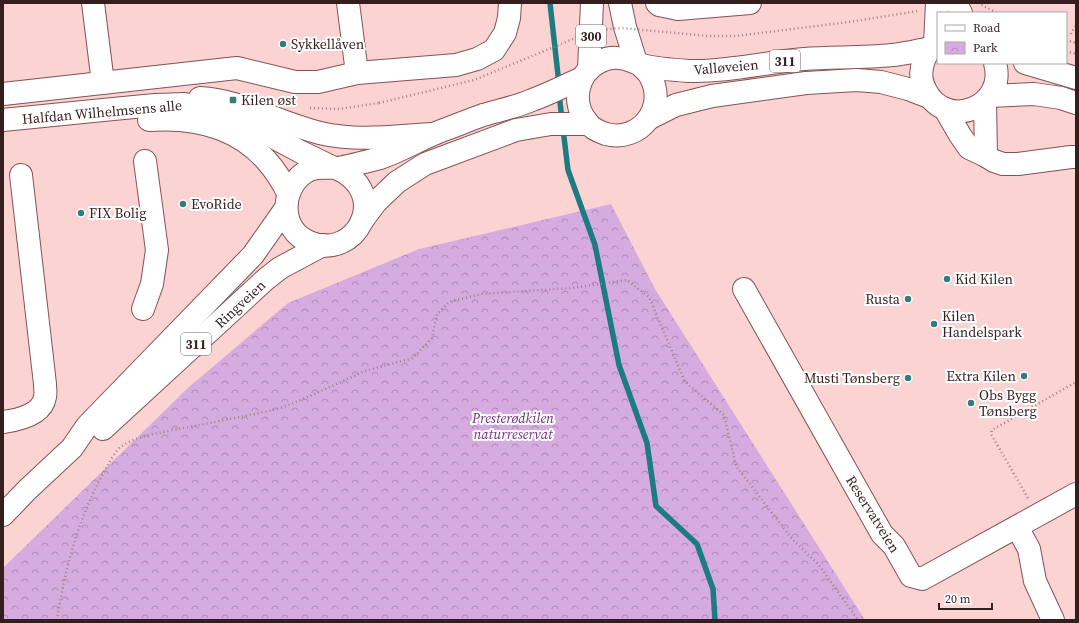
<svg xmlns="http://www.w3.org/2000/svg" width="1079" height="623" font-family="'Source Serif 4',serif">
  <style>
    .park { fill: url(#park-crowns) }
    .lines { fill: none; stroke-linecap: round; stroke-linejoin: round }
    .stream { stroke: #1c7c81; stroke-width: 5.5 }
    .minor-casing { stroke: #885151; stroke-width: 24 }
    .major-casing { stroke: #885151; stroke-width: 24 }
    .path { stroke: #a18180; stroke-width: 2.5; stroke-dasharray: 1 3; stroke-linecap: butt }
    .minor { stroke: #fff; stroke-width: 22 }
    .major { stroke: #fff; stroke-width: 22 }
    .path-bridge { stroke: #a18180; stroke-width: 2.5; stroke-dasharray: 1 3; stroke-linecap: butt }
    .poi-dot { fill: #337c80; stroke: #fff; stroke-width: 1.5 }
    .labels { text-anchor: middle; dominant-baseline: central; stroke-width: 4; stroke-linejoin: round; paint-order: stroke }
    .shield { fill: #fff; stroke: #726262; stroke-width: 1 }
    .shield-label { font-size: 13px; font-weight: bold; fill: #361e1e }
    .poi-label { font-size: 14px; fill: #361e1e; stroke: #fff; text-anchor: start }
    .street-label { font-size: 14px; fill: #361e1e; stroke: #fff }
    .park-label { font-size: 14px; font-style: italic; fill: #70307f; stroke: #fff }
  </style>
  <defs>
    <pattern id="park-crowns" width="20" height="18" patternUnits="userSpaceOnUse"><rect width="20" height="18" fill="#d6ace0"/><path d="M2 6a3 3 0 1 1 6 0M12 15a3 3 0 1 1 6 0" fill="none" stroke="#ae8bb5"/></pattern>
  </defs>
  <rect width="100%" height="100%" fill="#fbd3d2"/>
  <polygon class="park" points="611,204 655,289 865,620 3,620 3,568 189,387 288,303 419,249"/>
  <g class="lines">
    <g class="stream">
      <polyline points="550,3 559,84"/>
      <polyline points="559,93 562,120"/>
      <polyline points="563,129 568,170 595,245 619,365 647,443 656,506 697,544 713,589 715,620"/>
    </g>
    <defs>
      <g id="minor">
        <polyline points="93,3 103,83"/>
        <polyline points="348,3 357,73"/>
        <polyline points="657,3 659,5 678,9 750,3"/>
        <polyline points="956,3 961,13"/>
        <polyline points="935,44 937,3"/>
        <polyline points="3,94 237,68 295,82 318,82 357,73 456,65 477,59 494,50 505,33 509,18 510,3"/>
        <path d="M 200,98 C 240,100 280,123 320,133 C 357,142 396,136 433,134"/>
        <polyline points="985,102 986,156"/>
        <polyline points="945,109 960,135 969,148 986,156 994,161 1003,164 1018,164 1071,157 1076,157"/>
        <polyline points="744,289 882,534 894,546 911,576 922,579 1076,494"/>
        <polyline points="143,309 152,284 157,250 145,161"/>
        <path d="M 3,422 C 18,420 42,415 45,397 C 46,393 45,388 45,384 L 21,175"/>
        <polyline points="1017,527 1029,549 1035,581 1053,620"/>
      </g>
      <g id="major">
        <polyline points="620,3 625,27 636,62"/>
        <path d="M 938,42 C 929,48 924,57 922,67 C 920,76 922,84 926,91 C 947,131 1007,107 995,63"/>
        <polyline points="1025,63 1076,78"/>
        <path d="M 640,65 C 643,68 648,72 650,76 C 668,107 640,143 606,134 C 600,132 592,129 588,123 C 571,104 576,74 599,62 C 610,56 623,57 634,62 C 637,63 639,65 642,65 C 657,69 674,70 690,71 C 728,72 766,62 804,59 C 833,57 863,58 892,55 C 904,54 917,51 930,48"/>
        <polyline points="589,69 592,3"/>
        <polyline points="990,96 1034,94 1061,98 1076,103"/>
        <polyline points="650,118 676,105 712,96 806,83 857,80 881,82 908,89 929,97"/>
        <polyline points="3,120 103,110 155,105 185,104 211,108 235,117 301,152 332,167"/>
        <path d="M 149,120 C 192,117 236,126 266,160 C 275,170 282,181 288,193"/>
        <path d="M 336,168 C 393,193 356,262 309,242 C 280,230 280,190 304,173 C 314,166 325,168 336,168 C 343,168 372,160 380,158 C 401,151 420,139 441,131 C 455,126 469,120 483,115 C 499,110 517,107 532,100 C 549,94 566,85 582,78"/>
        <polyline points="362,221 376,202 397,182 425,164 516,130 551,124 588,124"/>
        <polyline points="103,429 266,279 280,268 323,245"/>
        <polyline points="3,515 27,490 72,448 87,426 253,255 286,208"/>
      </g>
    </defs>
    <use href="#minor" class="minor-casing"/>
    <use href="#major" class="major-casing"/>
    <g class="path">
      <polyline points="978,3 997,13"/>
      <polyline points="849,22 918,11"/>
      <polyline points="1071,34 1076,25"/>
      <polyline points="1066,40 1076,43"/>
      <polyline points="1066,51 1076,54"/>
      <polyline points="310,108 338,109 379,103"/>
      <polyline points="1028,498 991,434 992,430 1076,382"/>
      <path d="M 57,620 C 65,567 80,512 108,465 C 111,459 116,450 122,446 C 137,436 164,432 183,428 C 211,423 240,417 269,411 L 284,407 L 312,395 L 365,371 L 413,358 L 432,338 L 437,314 L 449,302 L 481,294 L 572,288 L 627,280 L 649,297 L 685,382 L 724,415 L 736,466 L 792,539 L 819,565 L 858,620"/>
    </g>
    <use href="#minor" class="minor"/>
    <use href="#major" class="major"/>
    <polyline class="path-bridge" points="379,103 474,80 590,32 610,29 622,28 708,36 736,36 849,22"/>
  </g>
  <g class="poi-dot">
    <circle cx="283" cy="44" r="4"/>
    <rect x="229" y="96" width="8" height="8" rx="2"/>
    <circle cx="183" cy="204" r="4"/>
    <circle cx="81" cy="213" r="4"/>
    <circle cx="947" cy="279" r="4"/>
    <circle cx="908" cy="299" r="4"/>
    <circle cx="934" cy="324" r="4"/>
    <circle cx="1024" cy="376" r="4"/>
    <circle cx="908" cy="378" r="4"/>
    <circle cx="971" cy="403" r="4"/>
  </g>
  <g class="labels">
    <g class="shield">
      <rect x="576" y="25" width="30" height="22" rx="3"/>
      <rect x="770" y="50" width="30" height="22" rx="3"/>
      <rect x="181" y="333" width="30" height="22" rx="3"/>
    </g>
    <g class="shield-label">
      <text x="591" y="36">300</text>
      <text x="785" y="61">311</text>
      <text x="196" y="344">311</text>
    </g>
    <g class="poi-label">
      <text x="291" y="44">Sykkellåven</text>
      <text x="241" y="100">Kilen øst</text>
      <text x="191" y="204">EvoRide</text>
      <text x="89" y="213">FIX Bolig</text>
      <text x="955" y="279">Kid Kilen</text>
      <text x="900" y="299" text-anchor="end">Rusta</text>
      <text x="942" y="316">Kilen<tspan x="942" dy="16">Handelspark</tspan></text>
      <text x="1016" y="376" text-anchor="end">Extra Kilen</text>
      <text x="900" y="378" text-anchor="end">Musti Tønsberg</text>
      <text x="979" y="395">Obs Bygg<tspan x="979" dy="16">Tønsberg</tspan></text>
    </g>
    <g class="street-label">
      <text transform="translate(726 67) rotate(-5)">Valløveien</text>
      <text transform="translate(102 112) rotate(-5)">Halfdan Wilhelmsens alle</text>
      <text transform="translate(240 304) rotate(-43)">Ringveien</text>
      <text transform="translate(873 514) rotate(58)">Reservatveien</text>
    </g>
    <g class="park-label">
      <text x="513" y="418">Presterødkilen<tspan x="513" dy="16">naturreservat</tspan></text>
    </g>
  </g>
  <rect width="1079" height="623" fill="none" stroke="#361e1e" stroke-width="8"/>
  <rect x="937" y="12" width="130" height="52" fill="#ffffff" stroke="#afa5a5"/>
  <rect x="945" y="25" width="20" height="6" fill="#ffffff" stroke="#afa5a5"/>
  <text x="973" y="32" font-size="12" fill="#361e1e">Road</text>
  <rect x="945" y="42" width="20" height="12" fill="url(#park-crowns)" stroke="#afa5a5"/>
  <text x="973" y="52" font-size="12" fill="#361e1e">Park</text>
  <path d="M939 603v6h53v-6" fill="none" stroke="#361e1e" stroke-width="2"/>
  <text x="945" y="603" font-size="12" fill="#361e1e" stroke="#ffffff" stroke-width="3" paint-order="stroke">20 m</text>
</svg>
